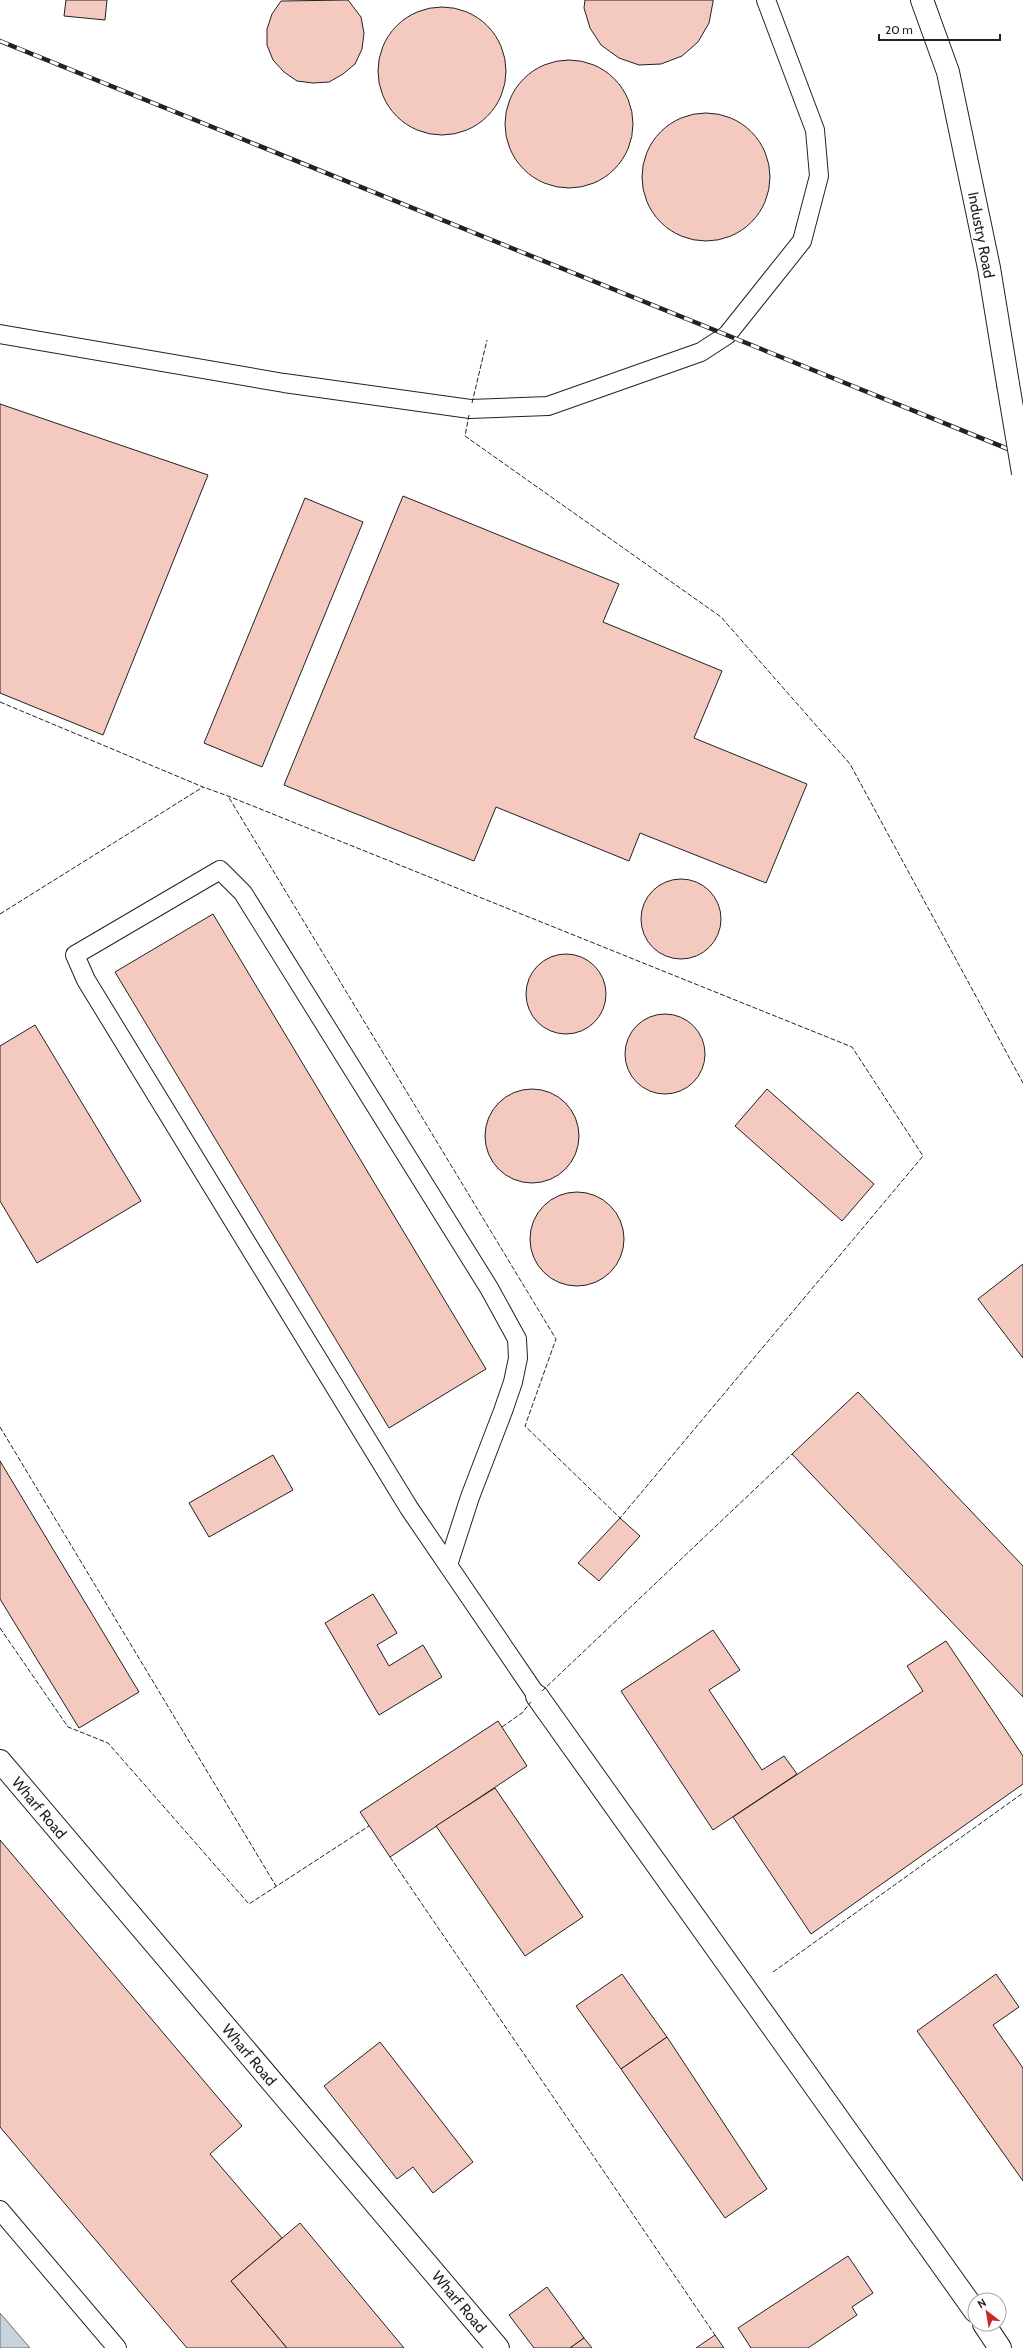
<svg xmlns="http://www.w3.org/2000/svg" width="1023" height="2348" font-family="Cabin,sans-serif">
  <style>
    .water { fill: #c7d3dd; stroke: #6f6f6f }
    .building { fill: #f3c9c0; stroke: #222 }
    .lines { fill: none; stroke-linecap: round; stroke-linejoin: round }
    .service-casing { stroke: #222; stroke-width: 20 }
    .minor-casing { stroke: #222; stroke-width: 24 }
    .tertiary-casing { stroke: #222; stroke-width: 24 }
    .service { stroke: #fff; stroke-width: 18 }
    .minor { stroke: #fff; stroke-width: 22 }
    .tertiary { stroke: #fff; stroke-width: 22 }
    .rail-casing { stroke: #222; stroke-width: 4.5 }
    .rail { stroke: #fff; stroke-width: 3; stroke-dasharray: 9; stroke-linecap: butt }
    .tertiary-bridge-casing { stroke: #222; stroke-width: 24; stroke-linecap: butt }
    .tertiary-bridge { stroke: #fff; stroke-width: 22 }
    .fence { stroke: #222; stroke-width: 1; stroke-dasharray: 5 2; stroke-linecap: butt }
    .labels { text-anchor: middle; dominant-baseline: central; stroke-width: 3; stroke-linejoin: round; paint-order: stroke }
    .street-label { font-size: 15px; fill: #222; stroke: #fff }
  </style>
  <rect width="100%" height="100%" fill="#fff"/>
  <polygon class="water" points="0,2313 30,2348 0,2348"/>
  <g class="building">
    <polygon points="66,0 107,0 105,20 64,16"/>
    <polygon points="348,0 361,17 364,33 362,49 355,64 343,74 329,82 313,83 297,81 284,72 273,60 267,45 267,29 272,14 281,1"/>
    <polygon points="585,0 713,0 713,2 709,23 698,42 682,56 661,64 639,65 619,58 601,45 590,28 584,8"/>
    <circle cx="442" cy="71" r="64"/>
    <circle cx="569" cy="124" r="64"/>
    <circle cx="706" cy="177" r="64"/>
    <polygon points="0,404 208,475 103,735 0,693"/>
    <polygon points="403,496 619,584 603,622 722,671 694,738 807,784 766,883 640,833 629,861 496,807 474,861 284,785"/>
    <polygon points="305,498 363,522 262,767 204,743"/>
    <circle cx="681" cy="919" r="40"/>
    <polygon points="213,914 486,1369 389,1428 115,972"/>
    <circle cx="566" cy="994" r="40"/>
    <circle cx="665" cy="1054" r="40"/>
    <polygon points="35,1025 141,1201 37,1263 0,1201 0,1046"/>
    <polygon points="767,1089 874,1184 842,1221 735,1126"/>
    <circle cx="532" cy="1136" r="47"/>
    <circle cx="577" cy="1239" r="47"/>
    <polygon points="1023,1264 1023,1358 978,1299"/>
    <polygon points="858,1392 1023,1566 1023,1697 792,1454"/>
    <polygon points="273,1455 293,1490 209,1537 189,1503"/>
    <polygon points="0,1461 139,1692 79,1728 0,1599"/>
    <polygon points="620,1518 640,1536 599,1581 578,1563"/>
    <polygon points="373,1594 397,1633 377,1645 389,1666 423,1645 442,1677 379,1715 325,1623"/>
    <polygon points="713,1630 740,1670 709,1690 762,1770 784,1756 797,1774 713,1830 621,1691"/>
    <polygon points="946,1641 1023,1756 1023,1784 811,1934 733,1817 923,1691 907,1666"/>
    <polygon points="498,1721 527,1766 390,1857 360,1812"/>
    <polygon points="495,1788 583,1917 525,1956 436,1826"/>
    <polygon points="0,1840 242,2126 210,2154 282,2238 231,2281 287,2348 187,2348 0,2127"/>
    <polygon points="622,1974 667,2037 621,2069 576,2006"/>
    <polygon points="996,1974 1019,2007 993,2025 1023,2068 1023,2181 917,2031"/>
    <polygon points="667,2037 767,2189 725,2218 621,2069"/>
    <polygon points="380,2042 473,2162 433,2193 413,2167 397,2179 324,2086"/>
    <polygon points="300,2223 404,2348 287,2348 231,2281"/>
    <polygon points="848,2256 873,2293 852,2307 857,2315 808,2348 751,2348 738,2328"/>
    <polygon points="547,2287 584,2338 570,2348 534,2348 509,2315"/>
    <polygon points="715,2335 724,2348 696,2348"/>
    <polygon points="584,2338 592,2348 570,2348"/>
  </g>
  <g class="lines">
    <defs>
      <g id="service">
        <polyline points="0,334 284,383 470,409 548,406 701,352 727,335 802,241 819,176 815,130 766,0"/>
        <polyline points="448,1565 470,1497 503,1411 513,1382 518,1358 517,1339 489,1288 243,893 220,870 75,955 86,980 409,1508 537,1696"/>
        <polyline points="0,2210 117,2348"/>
      </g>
      <g id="minor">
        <polyline points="537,1696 975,2311"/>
        <polyline points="0,1761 498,2348"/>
        <polyline points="984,2324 1000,2348"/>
      </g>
      <polyline id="tertiary" points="922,0 948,72 989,268 1008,384"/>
    </defs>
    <use href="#service" class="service-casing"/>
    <use href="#minor" class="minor-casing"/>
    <use href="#tertiary" class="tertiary-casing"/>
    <use href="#service" class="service"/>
    <use href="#minor" class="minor"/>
    <use href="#tertiary" class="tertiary"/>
    <defs>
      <polyline id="rail" points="0,41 1023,455"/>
    </defs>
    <use href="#rail" class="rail-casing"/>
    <use href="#rail" class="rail"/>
    <defs>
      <polyline id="tertiary-bridge" points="1008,384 1023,473"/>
    </defs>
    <use href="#tertiary-bridge" class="tertiary-bridge-casing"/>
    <use href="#tertiary-bridge" class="tertiary-bridge"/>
    <g class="fence">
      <polyline points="472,403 487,340"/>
      <polyline points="469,415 465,436 721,617 850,764 1023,1083"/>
      <polyline points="0,702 203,787 228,796 852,1047 923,1156 620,1518 525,1426 556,1339 228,796"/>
      <polyline points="0,914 203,787"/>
      <polyline points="0,1427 276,1886"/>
      <polyline points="0,1628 68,1727 108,1743 249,1904 369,1826"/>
      <polyline points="542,1691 792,1454"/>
      <polyline points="502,1727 522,1713 531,1702"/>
      <polyline points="390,1857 715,2335"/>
      <polyline points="773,1972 1023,1793"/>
    </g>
  </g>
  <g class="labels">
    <g class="street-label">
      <text transform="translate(981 235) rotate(79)">Industry Road</text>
      <text transform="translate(39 1808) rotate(50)">Wharf Road</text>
      <text transform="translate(249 2055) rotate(50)">Wharf Road</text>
      <text transform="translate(459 2302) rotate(50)">Wharf Road</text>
    </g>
  </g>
  <g transform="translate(987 2312) rotate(329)"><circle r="19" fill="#ffffff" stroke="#a7a7a7"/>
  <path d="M0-3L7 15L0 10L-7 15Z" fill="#c62828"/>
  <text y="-6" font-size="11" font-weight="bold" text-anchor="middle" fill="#222222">N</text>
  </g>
  <path d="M879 34v6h121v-6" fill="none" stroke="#222222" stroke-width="2"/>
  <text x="885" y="34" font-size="12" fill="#222222" stroke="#ffffff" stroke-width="3" paint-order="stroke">20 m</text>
</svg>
